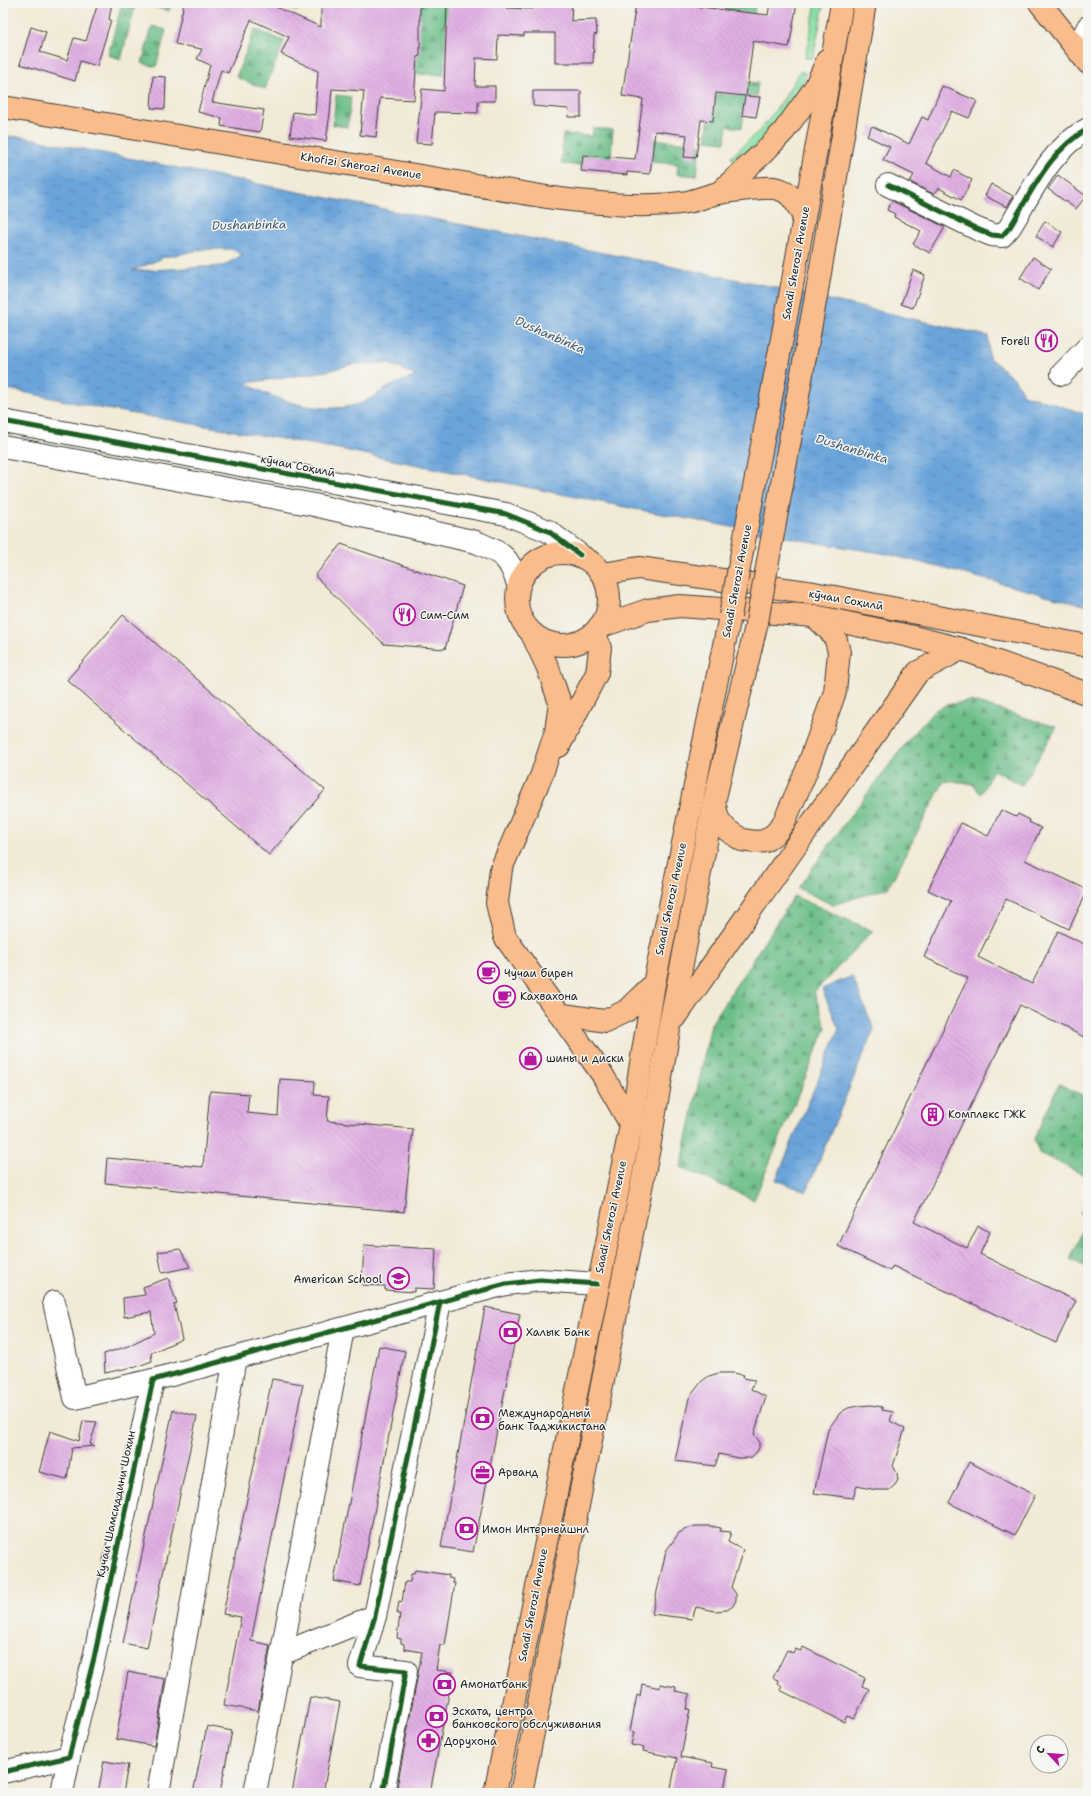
<svg xmlns="http://www.w3.org/2000/svg" width="1091" height="1796" font-family="'Shantell Sans',sans-serif">
  <style>
    .grass { fill: #86dfa3; stroke: #517e60 }
    .forest { fill: url(#forest-firs); stroke: #446d52 }
    .water { fill: url(#water-ripples); stroke: #44607b; fill-rule: evenodd }
    .building { fill: url(#building-back-hatch) }
    .lines { fill: none; stroke-linecap: round; stroke-linejoin: round }
    .minor-casing { stroke: #3c3b38; stroke-width: 24 }
    .major-casing { stroke: #3c3b38; stroke-width: 24 }
    .highway-casing { stroke: #3c3b38; stroke-width: 24 }
    .minor { stroke: #fff; stroke-width: 22 }
    .major { stroke: #fabc8b; stroke-width: 22 }
    .highway { stroke: #fabc8b; stroke-width: 22 }
    .highway-bridge-casing { stroke: #3c3b38; stroke-width: 24; stroke-linecap: butt }
    .highway-bridge { stroke: #fabc8b; stroke-width: 22 }
    .cycleway-casing { stroke: #f6f6f2; stroke-width: 8 }
    .cycleway { stroke: #1b5e20; stroke-width: 5 }
    .labels { text-anchor: middle; dominant-baseline: central; stroke-width: 3; stroke-linejoin: round; paint-order: stroke }
    .street-label { font-size: 11px; fill: #1c1c1c; stroke: #f6f6f2 }
    .poi-label { font-size: 11px; fill: #1c1c1c; stroke: #f6f6f2; text-anchor: start }
    .water-label { font-size: 12px; font-style: italic; fill: #405971; stroke: #f6f6f2 }
  </style>
  <defs>
    <pattern id="forest-firs" width="22" height="20" patternUnits="userSpaceOnUse"><rect width="22" height="20" fill="#6cbe89"/><path d="M5 1l3.5 6h-7zM16 11l3.5 6h-7z" fill="#589a6f"/></pattern>
    <pattern id="water-ripples" width="26" height="14" patternUnits="userSpaceOnUse"><rect width="26" height="14" fill="#6ba4da"/><path d="M2 4q2-2 4 0t4 0M15 11q2-2 4 0t4 0" fill="none" stroke="#5785b0"/></pattern>
    <pattern id="building-back-hatch" width="6" height="6" patternUnits="userSpaceOnUse"><rect width="6" height="6" fill="#e0aee3"/><path d="M-1 5l2 2M0 0l6 6M5-1l2 2" fill="none" stroke="#c095c2"/></pattern>
  </defs>
  <rect width="100%" height="100%" fill="#f6f6f2"/>
  <filter id="ink" filterUnits="userSpaceOnUse"><feTurbulence type="fractalNoise" baseFrequency=".025" numOctaves="2"/><feDisplacementMap in="SourceGraphic" scale="8" xChannelSelector="R" yChannelSelector="G"/><feConvolveMatrix kernelMatrix="1 2 1 2 8 2 1 2 1" color-interpolation-filters="sRGB"/></filter>
  <filter id="wash" filterUnits="userSpaceOnUse"><feTurbulence type="fractalNoise" baseFrequency=".012" numOctaves="4" result="noise"/><feDisplacementMap in="SourceGraphic" scale="16" xChannelSelector="R" yChannelSelector="G"/><feGaussianBlur stdDeviation="0.9" result="paint"/><feColorMatrix in="noise" values="0 0 0 0 0 0 0 0 0 0 0 0 0 0 0 0 0 1.4 0 .05"/><feComposite in="paint" operator="in"/></filter>
  <g filter="url(#wash)">
    <rect width="100%" height="100%" fill="#f1ead6"/>
    <g class="grass">
      <polygon points="816,3 824,3 813,58 805,58"/>
      <polygon points="800,71 807,74 790,104 769,133 736,163 731,157 763,127 783,100"/>
    </g>
    <g class="forest">
      <polygon points="122,3 136,3 121,59 108,55"/>
      <polygon points="138,3 171,3 169,11"/>
      <polygon points="277,3 300,3 297,11"/>
      <polygon points="413,3 449,3 447,75 411,74"/>
      <polygon points="725,3 755,3 754,17 724,15"/>
      <polygon points="152,26 166,30 156,67 142,63"/>
      <polygon points="255,29 284,41 265,89 236,77"/>
      <polygon points="714,78 758,83 755,105 745,104 742,128 727,126 725,142 706,140"/>
      <polygon points="336,95 351,97 348,127 333,125"/>
      <polygon points="593,128 613,130 610,168 561,164 563,134 592,136"/>
      <polygon points="651,139 700,144 697,176 677,174 678,164 649,162"/>
      <path d="M 970,701 C 999,709 1028,719 1057,727 L 1022,785 L 993,770 L 981,794 L 972,784 L 944,781 L 888,888 L 833,905 L 798,888 L 848,819 L 909,739 L 935,710 L 946,705 Z"/>
      <polygon points="794,896 873,931 814,992 826,1028 754,1200 681,1167 711,1024"/>
      <polygon points="1059,1084 1088,1098 1088,1177 1039,1153 1034,1139"/>
      <polygon points="1088,1198 1088,1218 1080,1214"/>
      <polygon points="1088,1221 1088,1268 1070,1259"/>
    </g>
    <g class="water">
      <path d="M 3,136 L 23,137 L 764,285 L 988,336 L 989,358 L 1014,378 L 1023,394 L 1088,415 L 1088,606 L 888,554 L 818,543 L 635,509 L 334,448 L 100,408 L 3,388 ZM 205,249 L 232,249 L 242,255 L 223,266 L 132,271 L 165,257 ZM 388,363 L 416,376 C 408,379 400,382 393,385 C 383,390 374,397 364,402 C 329,417 277,402 246,383 L 328,371 L 353,364 Z"/>
      <polygon points="852,976 874,1029 806,1192 776,1180 839,1029 822,989"/>
    </g>
    <g id="blocks">
      <g class="building">
        <polygon points="98,3 112,3 109,19 111,20 97,66 80,61 75,81 20,64 31,27 46,32 40,52 67,60 74,38 86,41"/>
        <polygon points="184,3 267,3 321,27 321,3 420,3 420,56 417,57 414,100 380,98 376,137 360,135 364,91 332,89 330,113 326,141 290,136 293,112 315,115 318,71 281,54 289,37 251,20 228,73 221,70 212,102 264,110 260,132 221,126 222,118 198,112 210,65 197,59 202,49 175,44"/>
        <polygon points="447,3 506,3 506,8 533,9 533,6 539,6 539,3 572,3 571,21 596,20 597,34 594,35 593,63 555,63 555,33 524,33 524,36 498,35 497,59 476,58 475,86 495,86 495,101 478,101 478,113 435,112 432,144 416,143 422,89 444,91"/>
        <polygon points="636,3 667,3 768,15 770,3 797,3 789,47 753,41 746,96 760,97 756,117 742,115 745,96 716,93 713,121 701,120 696,158 684,157 687,135 655,131 650,174 627,172 627,175 581,171 583,155 635,159 643,99 622,96"/>
        <polygon points="153,76 166,77 165,109 151,108"/>
        <polygon points="942,86 977,101 969,118 952,111 926,163 951,177 954,170 972,180 961,200 939,188 934,194 910,182 914,175 883,160 890,147 867,136 872,126 909,144 922,117 928,120"/>
        <polygon points="533,91 581,91 581,117 568,117 569,109 533,106"/>
        <polygon points="1058,175 1086,196 1076,209 1048,189"/>
        <polygon points="991,184 1013,196 1007,207 985,196"/>
        <polygon points="892,201 945,227 930,253 913,244 921,231 894,217 895,214 887,210"/>
        <polygon points="1045,221 1062,232 1053,247 1036,236"/>
        <polygon points="1033,257 1051,269 1038,290 1020,278"/>
        <polygon points="913,270 925,275 913,308 901,304"/>
        <polygon points="341,544 463,586 445,649 384,644 315,576"/>
        <polygon points="123,615 325,790 269,855 67,680"/>
        <polygon points="1001,810 1016,817 1018,814 1030,820 1029,822 1041,828 1025,860 1088,890 1069,929 1006,899 978,957 1032,984 1058,931 1088,946 1088,1039 1020,1005 914,1222 967,1248 978,1226 990,1232 980,1254 1076,1301 1056,1343 893,1266 890,1271 838,1246 968,978 924,957 951,901 928,890 961,823 988,836"/>
        <polygon points="280,1079 315,1081 314,1095 329,1096 327,1121 413,1129 404,1212 105,1183 107,1158 203,1167 210,1091 249,1094 247,1113 278,1116"/>
        <polygon points="364,1245 436,1249 434,1289 414,1288 414,1292 385,1290 385,1286 362,1285"/>
        <polygon points="180,1249 190,1267 162,1273 158,1252"/>
        <polygon points="168,1278 177,1303 174,1304 182,1339 151,1353 152,1361 133,1368 133,1367 105,1373 104,1354 128,1346 154,1333 151,1312 124,1317 123,1298 145,1295 143,1287"/>
        <polygon points="485,1307 520,1314 473,1552 441,1547"/>
        <polygon points="379,1346 405,1351 360,1586 334,1581"/>
        <polygon points="719,1373 733,1373 744,1375 743,1378 755,1380 751,1389 766,1397 754,1434 759,1441 759,1448 756,1453 750,1458 738,1458 719,1454 715,1466 675,1461 689,1398 702,1381 709,1376"/>
        <polygon points="272,1379 303,1384 251,1641 270,1645 258,1711 224,1705 241,1617 223,1614"/>
        <polygon points="871,1405 882,1407 882,1410 893,1412 890,1421 905,1429 893,1466 897,1473 898,1480 895,1485 889,1490 876,1490 857,1486 853,1498 814,1493 828,1430 834,1421 840,1413 848,1408 858,1406"/>
        <polygon points="173,1410 197,1416 147,1648 123,1643"/>
        <polygon points="83,1421 97,1422 90,1444 95,1446 72,1448 67,1479 39,1472 50,1431 79,1441"/>
        <polygon points="969,1462 1035,1495 1015,1535 949,1503"/>
        <polygon points="696,1526 710,1526 721,1528 720,1531 731,1532 728,1542 743,1550 731,1587 736,1594 736,1600 733,1606 727,1610 715,1611 696,1607 692,1619 652,1614 666,1551 679,1533 686,1529"/>
        <polygon points="415,1570 449,1575 449,1578 453,1579 452,1583 455,1583 445,1645 440,1645 436,1670 453,1672 430,1793 396,1793 422,1652 404,1649 404,1644 401,1643 401,1639 397,1638 400,1614 397,1614 399,1601 402,1602 405,1582 410,1582 411,1574 414,1574"/>
        <polygon points="803,1647 865,1678 862,1686 869,1689 854,1719 847,1716 844,1722 780,1690 782,1686 777,1684 778,1680 773,1678 787,1650 793,1653 795,1649 801,1651"/>
        <polygon points="128,1672 165,1679 154,1746 116,1739"/>
        <polygon points="642,1684 660,1688 660,1684 676,1687 675,1691 690,1694 687,1709 690,1709 681,1757 713,1763 712,1767 728,1770 723,1793 670,1793 677,1758 643,1751 644,1747 631,1745 634,1732 630,1731 637,1695 640,1696"/>
        <polygon points="310,1697 340,1702 323,1793 292,1793"/>
        <polygon points="207,1726 232,1731 220,1793 193,1793"/>
        <polygon points="104,1761 128,1765 123,1793 98,1793"/>
      </g>
    </g>
  </g>
  <g filter="url(#ink)">
    <use href="#blocks" fill-opacity="0" stroke="#3c3b38" stroke-width="1"/>
    <g class="lines">
      <defs>
        <g id="minor">
          <polyline points="1077,49 1088,27"/>
          <path d="M 888,185 L 977,229 L 992,235 L 1002,236 L 1010,227 C 1031,193 1051,148 1088,129"/>
          <polyline points="1062,374 1088,347"/>
          <polyline points="3,421 506,514 548,531 580,555"/>
          <path d="M 3,447 L 314,505 L 476,542 C 503,554 508,555 518,584"/>
          <polyline points="54,1302 75,1398 153,1380"/>
          <polyline points="281,1654 375,1616"/>
          <polyline points="3,1772 69,1757 94,1658 153,1380 506,1284 540,1280 597,1284"/>
          <polyline points="62,1793 69,1757"/>
          <polyline points="158,1793 235,1358"/>
          <polyline points="255,1793 343,1329"/>
          <polyline points="383,1793 406,1671 360,1666 375,1616 440,1302"/>
        </g>
        <g id="major">
          <polyline points="1040,3 1088,63"/>
          <path d="M 3,107 L 553,198 C 597,203 643,209 687,202 C 698,200 708,195 719,193 C 730,191 764,187 774,188 C 791,190 798,205 804,218"/>
          <polyline points="719,193 763,153 784,131 815,88 828,59"/>
          <circle cx="563" cy="599" r="46"/>
          <polyline points="602,574 639,568 814,593 1088,646"/>
          <polyline points="599,627 648,610 680,606 814,616 909,636 961,649 1088,694"/>
        </g>
        <g id="highway">
          <polyline points="793,280 842,3"/>
          <polyline points="818,285 865,3"/>
          <polyline points="532,634 548,668 560,703 556,731 542,774 501,869 497,903 505,937 602,1074 631,1125"/>
          <polyline points="559,746 597,673 600,648 593,634"/>
          <polyline points="714,802 718,819 727,830 742,840 756,842 765,841 776,833 784,822 806,772 835,692 839,652 836,640 830,631 814,616"/>
          <polyline points="559,1014 605,1021 626,1011 654,984"/>
          <polyline points="675,1018 918,672 961,649"/>
          <polyline points="495,1793 631,1125 654,984 730,616"/>
          <polyline points="521,1793 649,1148 670,1024 714,802 757,622"/>
        </g>
      </defs>
      <use href="#minor" class="minor-casing"/>
      <use href="#major" class="major-casing"/>
      <use href="#highway" class="highway-casing"/>
      <use href="#minor" class="minor"/>
      <use href="#major" class="major"/>
      <use href="#highway" class="highway"/>
      <defs>
        <g id="highway-bridge">
          <polyline points="730,616 793,280"/>
          <polyline points="757,622 818,285"/>
        </g>
      </defs>
      <use href="#highway-bridge" class="highway-bridge-casing"/>
      <use href="#highway-bridge" class="highway-bridge"/>
      <defs>
        <g id="cycleway">
          <path d="M 888,185 L 977,229 L 992,235 L 1002,236 L 1010,227 C 1031,193 1051,148 1088,129"/>
          <polyline points="3,421 506,514 548,531 580,555"/>
          <polyline points="3,1772 69,1757 94,1658 153,1380 506,1284 540,1280 597,1284"/>
          <polyline points="383,1793 406,1671 360,1666 375,1616 440,1302"/>
        </g>
      </defs>
      <use href="#cycleway" class="cycleway-casing"/>
      <use href="#cycleway" class="cycleway"/>
    </g>
  </g>
  <defs>
    <symbol id="restaurant-ring" viewBox="-11 -11 22 22"><circle r="9.5" fill="#f6f6f2" stroke="#b5179e" stroke-width="1.5"/><path d="M-5-6h1v4h1v-4h1v4h1v-4h1v5L-1.5 .5V6h-2V.5L-5-1ZM5-6V6H3V1.5H1.5Q1.5-4 5-6Z" fill="#b5179e"/></symbol>
    <symbol id="cafe-ring" viewBox="-11 -11 22 22"><circle r="9.5" fill="#f6f6f2" stroke="#b5179e" stroke-width="1.5"/><path d="M-5.5-4.5H6V0H3Q3 3.5 0 3.5H-2.5Q-5.5 3.5-5.5 0ZM3-3.2v2h1.7v-2ZM-6 4.5H4V6H-6Z" fill="#b5179e"/></symbol>
    <symbol id="shop-ring" viewBox="-11 -11 22 22"><circle r="9.5" fill="#f6f6f2" stroke="#b5179e" stroke-width="1.5"/><path d="M-5-2.5h2.3a2.7 3.5 0 0 1 5.4 0H5L5.5 6h-11ZM-1.5-2.5h3a1.5 2.3 0 0 0-3 0Z" fill="#b5179e"/></symbol>
    <symbol id="building-ring" viewBox="-11 -11 22 22"><circle r="9.5" fill="#f6f6f2" stroke="#b5179e" stroke-width="1.5"/><path d="M-4-6H4V6H1V3H-1V6H-4ZM-2.5-4.3h1.7v1.8h-1.7ZM.8-4.3h1.7v1.8H.8ZM-2.5-1h1.7V.8h-1.7ZM.8-1h1.7V.8H.8Z" fill="#b5179e"/></symbol>
    <symbol id="school-ring" viewBox="-11 -11 22 22"><circle r="9.5" fill="#f6f6f2" stroke="#b5179e" stroke-width="1.5"/><path d="M0-5L7-2L0 1L-7-2ZM-4 1L0 2.5L4 1V4Q0 6-4 4Z" fill="#b5179e"/></symbol>
    <symbol id="bank-ring" viewBox="-11 -11 22 22"><circle r="9.5" fill="#f6f6f2" stroke="#b5179e" stroke-width="1.5"/><path d="M-6-4H6V4H-6ZM0-2.3a2.3 2.3 0 1 0 0 4.6a2.3 2.3 0 1 0 0-4.6Z" fill="#b5179e"/></symbol>
    <symbol id="office-ring" viewBox="-11 -11 22 22"><circle r="9.5" fill="#f6f6f2" stroke="#b5179e" stroke-width="1.5"/><path d="M-6-3h4V-5.5h4V-3h4V5H-6ZM-1-4.5V-3h2v-1.5ZM-6 0V1H6V0Z" fill="#b5179e"/></symbol>
    <symbol id="pharmacy-ring" viewBox="-11 -11 22 22"><circle r="9.5" fill="#f6f6f2" stroke="#b5179e" stroke-width="1.5"/><path d="M-2-6h4v4h4v4h-4v4h-4v-4h-4v-4h4Z" fill="#b5179e"/></symbol>
  </defs>
  <g fill-rule="evenodd">
    <use href="#restaurant-ring" x="1034" y="328" width="25" height="25"/>
    <use href="#restaurant-ring" x="392" y="602" width="25" height="25"/>
    <use href="#cafe-ring" x="476" y="960" width="25" height="25"/>
    <use href="#cafe-ring" x="492" y="984" width="25" height="25"/>
    <use href="#shop-ring" x="518" y="1046" width="25" height="25"/>
    <use href="#building-ring" x="920" y="1102" width="25" height="25"/>
    <use href="#school-ring" x="386" y="1266" width="25" height="25"/>
    <use href="#bank-ring" x="498" y="1320" width="25" height="25"/>
    <use href="#bank-ring" x="470" y="1406" width="25" height="25"/>
    <use href="#office-ring" x="470" y="1460" width="25" height="25"/>
    <use href="#bank-ring" x="454" y="1516" width="25" height="25"/>
    <use href="#bank-ring" x="432" y="1672" width="25" height="25"/>
    <use href="#bank-ring" x="424" y="1704" width="25" height="25"/>
    <use href="#pharmacy-ring" x="416" y="1728" width="25" height="25"/>
  </g>
  <g class="labels">
    <g class="street-label">
      <text transform="translate(361 166) rotate(9)">Khofizi Sherozi Avenue</text>
      <text transform="translate(796 263) rotate(-80)">Saadi Sherozi Avenue</text>
      <text transform="translate(298 466) rotate(11)">кӯчаи Соҳилӣ</text>
      <text transform="translate(737 581) rotate(-79)">Saadi Sherozi Avenue</text>
      <text transform="translate(846 600) rotate(10)">кӯчаи Соҳилӣ</text>
      <text transform="translate(671 899) rotate(-78)">Saadi Sherozi Avenue</text>
      <text transform="translate(611 1217) rotate(-78)">Saadi Sherozi Avenue</text>
      <text transform="translate(116 1504) rotate(-78)">Кучаи Шамсиддини Шохин</text>
      <text transform="translate(533 1605) rotate(-79)">Saadi Sherozi Avenue</text>
    </g>
    <g class="poi-label">
      <text x="1030" y="341" text-anchor="end">Foreli</text>
      <text x="420" y="615">Сим-Сим</text>
      <text x="504" y="973">Чучаи бирен</text>
      <text x="520" y="996">Кахвахона</text>
      <text x="546" y="1058">шины и диски</text>
      <text x="948" y="1114">Комплекс ГЖК</text>
      <text x="382" y="1279" text-anchor="end">American School</text>
      <text x="526" y="1332">Халык Банк</text>
      <text x="498" y="1413">Международный<tspan x="498" dy="13">банк Таджикистана</tspan></text>
      <text x="498" y="1472">Арванд</text>
      <text x="482" y="1529">Имон Интернейшнл</text>
      <text x="460" y="1684">Амонатбанк</text>
      <text x="452" y="1711">Эсхата, центра<tspan x="452" dy="13">банковского обслуживания</tspan></text>
      <text x="444" y="1741">Дорухона</text>
    </g>
    <g class="water-label">
      <text transform="translate(249 225) rotate(-1)">Dushanbinka</text>
      <text transform="translate(550 335) rotate(24)">Dushanbinka</text>
      <text transform="translate(852 449) rotate(17)">Dushanbinka</text>
    </g>
  </g>
  <rect width="1091" height="1796" fill="none" stroke="#f6f6f2" stroke-width="16"/>
  <g transform="translate(1049 1754) rotate(296)"><circle r="19" fill="#f6f6f2" stroke="#9f9f9c"/>
  <path d="M0-3L7 15L0 10L-7 15Z" fill="#b5179e"/>
  <text y="-6" font-size="11" font-weight="bold" text-anchor="middle" fill="#1c1c1c">С</text>
  </g>
</svg>
